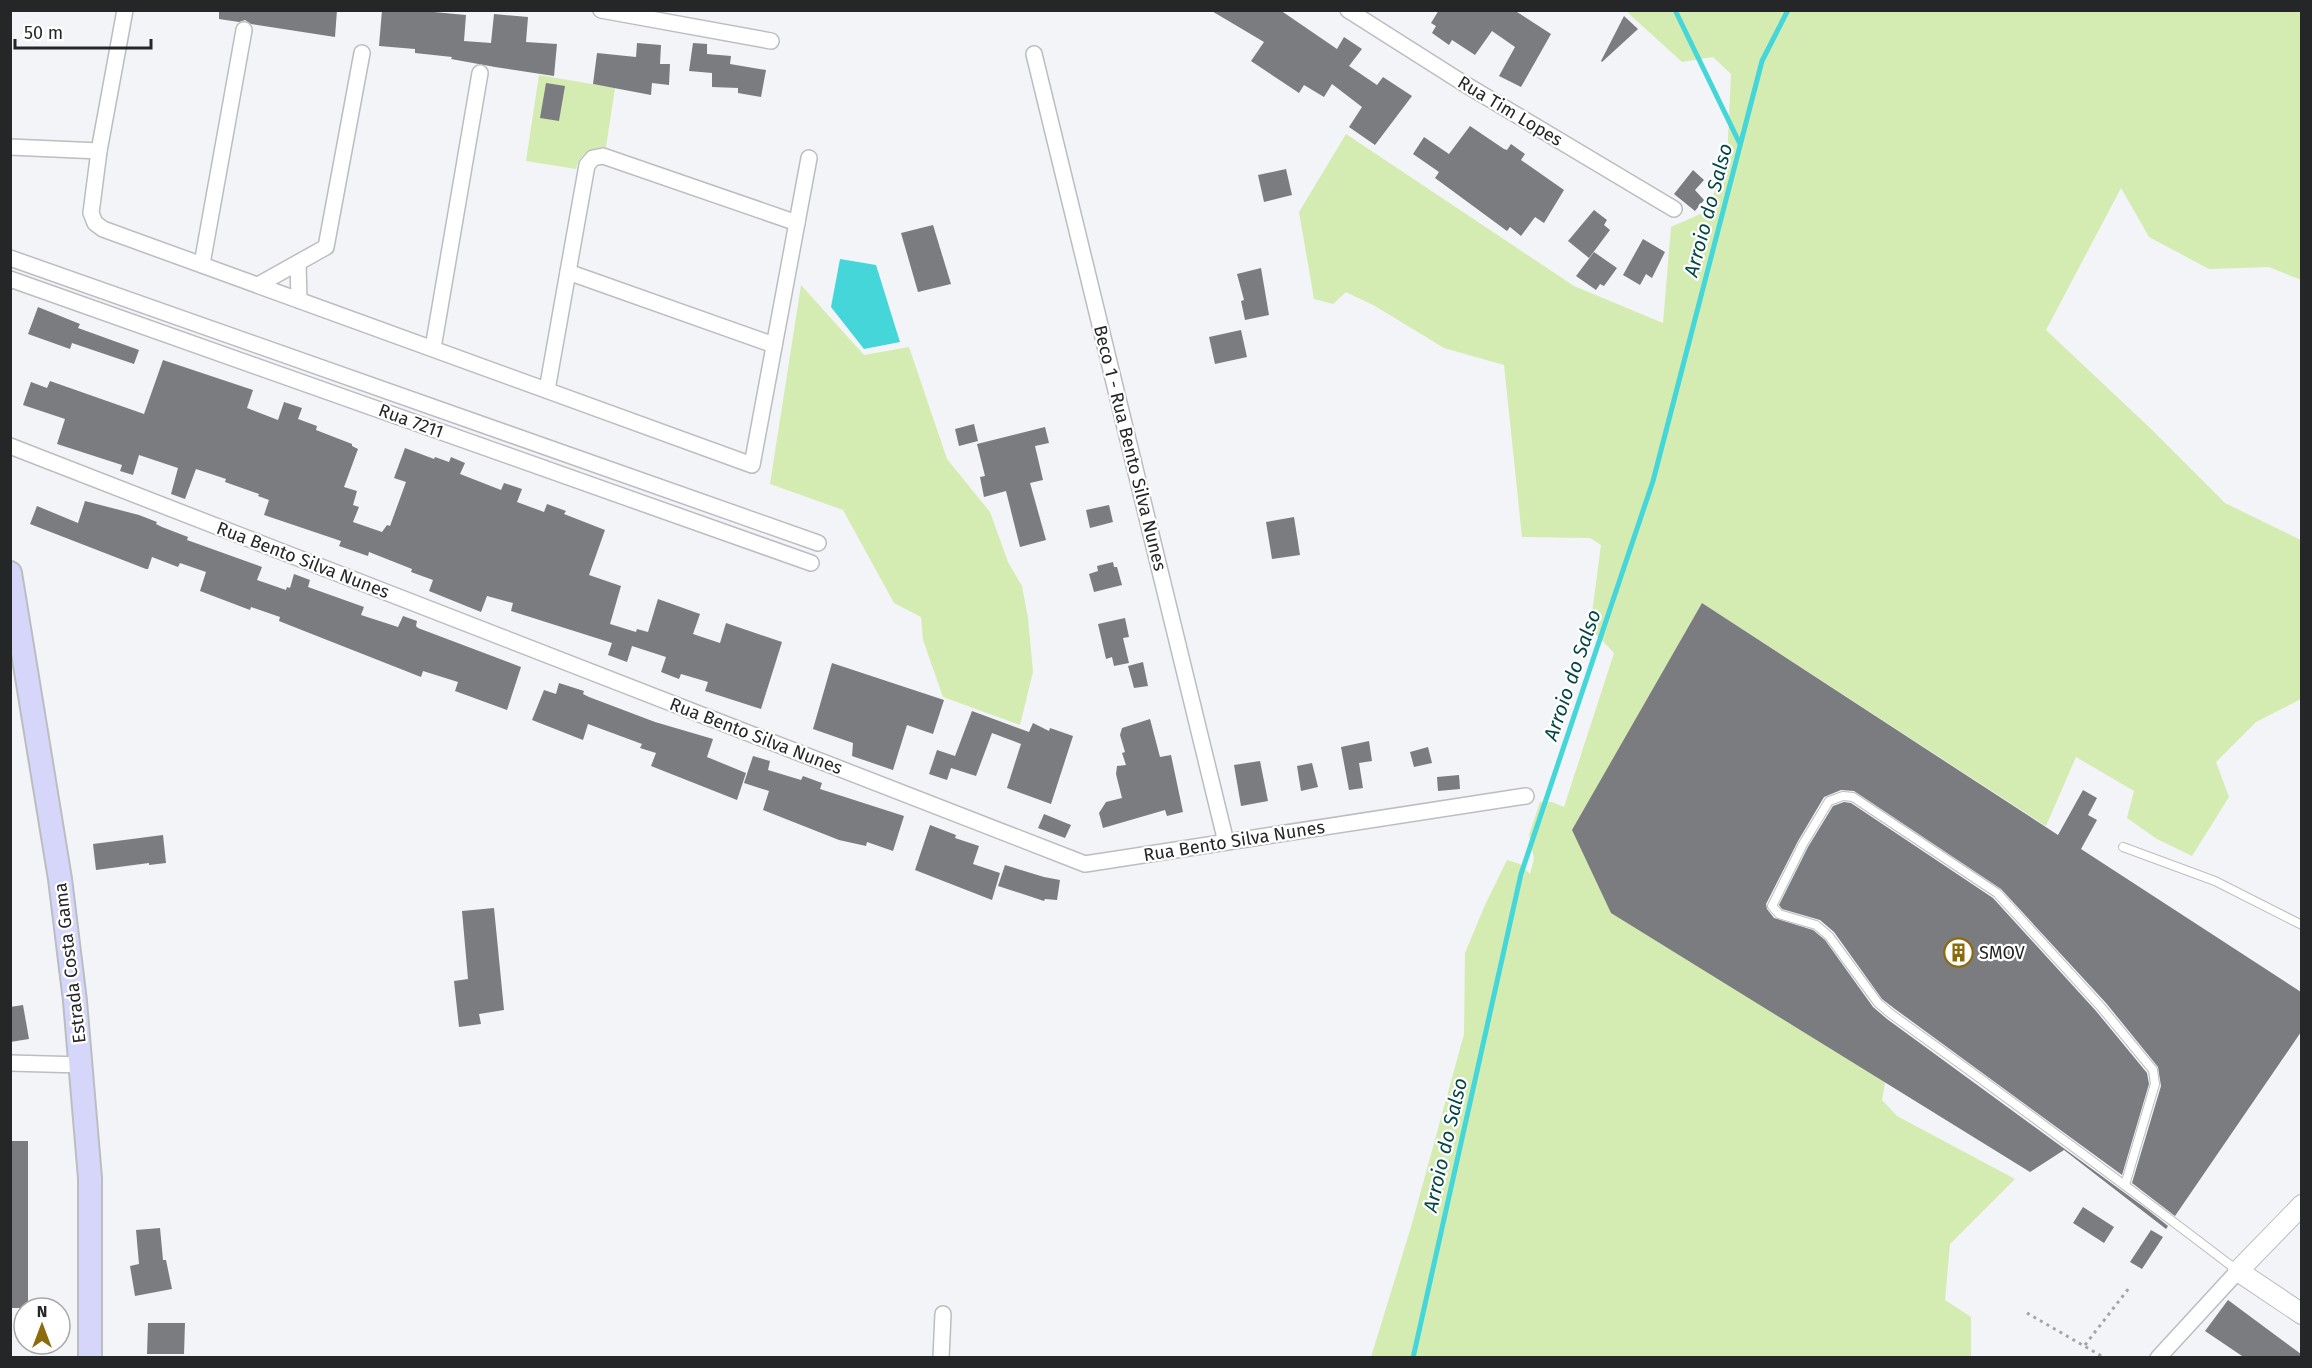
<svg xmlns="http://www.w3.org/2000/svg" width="2312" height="1368" font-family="'Fira Sans',sans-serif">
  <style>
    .green { fill: #d4ecb1 }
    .water { fill: #44d6d8 }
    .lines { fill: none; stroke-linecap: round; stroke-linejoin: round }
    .stream { stroke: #44d6d8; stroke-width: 5 }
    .building { fill: #7b7c80 }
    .service-casing { stroke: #bcbdc1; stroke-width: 10 }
    .minor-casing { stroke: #bcbdc1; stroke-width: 18 }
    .tertiary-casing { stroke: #bcbdc1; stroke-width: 22 }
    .secondary-casing { stroke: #bcbdc1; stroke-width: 26 }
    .path { stroke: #a2a4a6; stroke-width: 3; stroke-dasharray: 3 4.5; stroke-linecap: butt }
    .service { stroke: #fff; stroke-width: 8 }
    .minor { stroke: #fff; stroke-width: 15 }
    .tertiary { stroke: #fff; stroke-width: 20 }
    .secondary { stroke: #d6d6fa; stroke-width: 22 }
    .labels { text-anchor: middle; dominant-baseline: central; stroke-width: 4.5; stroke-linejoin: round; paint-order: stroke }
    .street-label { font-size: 18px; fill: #252627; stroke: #fff }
    .poi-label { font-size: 18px; fill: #252627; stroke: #fff; text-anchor: start }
    .water-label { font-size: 20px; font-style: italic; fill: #024647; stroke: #fff }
  </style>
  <rect width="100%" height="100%" fill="#f2f4f7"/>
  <g class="green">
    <polygon points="1626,11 2301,11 2301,280 2269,267 2209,269 2149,237 2121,188 2046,330 2149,427 2225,503 2301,540 2301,699 2256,722 2216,762 2229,797 2192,856 2157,839 2127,818 2134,791 2076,757 2046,826 1702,603 1573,830 1885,1083 1882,1100 1897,1116 2015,1179 1950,1244 1945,1300 1971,1317 1971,1357 1371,1357 1411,1227 1464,1034 1465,953 1485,905 1507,860 1520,864 1530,874 1534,859 1529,835 1540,802 1552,802 1564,807 1614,653 1590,628 1601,545 1590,538 1522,537 1504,365 1444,348 1375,306 1346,292 1333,304 1314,299 1299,212 1346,134 1574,286 1663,323 1671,227 1707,211 1727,159 1731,74 1713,57 1682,62"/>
    <path d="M 539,75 L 615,88 L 606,147 C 590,148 580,153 576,169 L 526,161 Z"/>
    <polygon points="801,285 864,355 909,347 947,459 990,512 1008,562 1022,586 1028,618 1033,672 1020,725 943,697 923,640 921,617 894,603 843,510 770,484"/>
  </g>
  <polygon class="water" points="840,259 876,265 900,342 864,349 831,307"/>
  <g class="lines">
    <g class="stream">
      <polyline points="1675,10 1740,144"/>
      <polyline points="1413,1358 1521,874 1653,481 1762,61 1788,10"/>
    </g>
  </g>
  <g class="building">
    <polygon points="219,10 337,10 335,37 251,24 245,20 239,22 219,19"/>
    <polygon points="382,10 434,10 434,12 466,15 464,41 491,43 494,14 528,17 526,42 557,44 554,76 495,67 451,59 452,57 415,53 415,49 379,46"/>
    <polygon points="1210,10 1280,10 1337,49 1344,37 1362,49 1349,66 1377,85 1383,77 1412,96 1375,145 1349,127 1362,107 1332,84 1324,97 1304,85 1299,93 1251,61 1264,42"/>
    <polygon points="1439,10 1514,10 1551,34 1521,87 1499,76 1515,47 1492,31 1475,55 1452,40 1449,45 1432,33 1436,26 1431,23"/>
    <polygon points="1624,16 1638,29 1602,62 1601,61"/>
    <polygon points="637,43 661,45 660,64 670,64 669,85 652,83 651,95 593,84 597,53 636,57"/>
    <polygon points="693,43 707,44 707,54 731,56 730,64 766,70 761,97 738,93 738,88 712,87 712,73 689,71"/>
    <polygon points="546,83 565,86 559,121 540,118"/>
    <polygon points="1470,126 1504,149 1507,150 1511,144 1525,154 1521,160 1564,190 1544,223 1535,217 1521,236 1510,227 1507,231 1435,178 1439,172 1413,154 1424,137 1449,154"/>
    <polygon points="1286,169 1292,195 1264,202 1258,175"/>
    <polygon points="1693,170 1704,180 1695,190 1704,200 1695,211 1674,194"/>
    <polygon points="1594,210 1607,220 1604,225 1610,230 1589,258 1568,241"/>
    <polygon points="933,225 951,284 918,292 901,233"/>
    <polygon points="1643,239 1665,252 1652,278 1646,274 1640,285 1623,275"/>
    <polygon points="1594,252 1617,268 1604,286 1600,284 1596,290 1576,276"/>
    <polygon points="1261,268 1269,315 1245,320 1241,301 1244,300 1237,274"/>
    <polygon points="38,307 80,324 78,328 139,350 134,364 72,343 70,349 28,334"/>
    <polygon points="1241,330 1247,357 1215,364 1209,337"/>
    <polygon points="163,360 253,390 247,408 278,420 284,402 302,408 298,419 317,426 316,430 352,444 352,446 358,449 344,487 357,491 353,505 359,507 353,522 382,532 387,525 390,526 406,482 394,478 405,448 434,459 435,457 449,462 451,457 465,463 460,474 501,490 504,483 522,489 517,502 544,512 547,504 566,511 564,514 605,530 589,575 621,586 610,624 636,632 637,629 648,632 658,599 700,614 693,634 720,643 726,623 782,642 761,709 705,691 708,682 681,674 679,679 661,672 666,657 632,646 627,662 608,655 612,643 511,611 513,603 487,596 481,612 429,591 433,580 411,572 412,569 369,552 368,556 339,546 341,541 264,515 269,500 258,496 259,494 225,482 226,479 196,469 185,499 171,494 178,468 139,455 133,475 120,471 122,465 57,444 65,419 23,405 31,382 47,388 50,381 144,414"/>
    <polygon points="974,424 978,441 959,446 955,429"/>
    <polygon points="1045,427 1049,443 1035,446 1043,480 1030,483 1046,540 1020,547 1006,491 984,497 980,477 985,476 977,444"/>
    <polygon points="85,501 139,515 157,522 156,524 162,527 188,537 187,540 262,567 257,580 286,590 287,587 290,588 294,574 310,580 308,587 364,607 361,615 398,627 403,616 417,621 416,626 418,628 521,667 507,710 455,691 458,682 423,671 421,677 289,625 279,621 280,617 251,607 250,610 200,591 206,572 180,563 178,567 152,557 148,569 146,569 30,524 37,506 78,523"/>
    <polygon points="1109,505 1113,522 1090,528 1086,510"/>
    <polygon points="1294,517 1300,555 1272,559 1266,522"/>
    <polygon points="1113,562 1114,567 1117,567 1122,585 1094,592 1089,574 1098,571 1097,566"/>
    <polygon points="1702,603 2058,835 2083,790 2097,798 2088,815 2097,820 2081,849 2301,992 2301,1032 2175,1216 2132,1183 2161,1086 2158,1067 2106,1003 2001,889 1854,791 1841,790 1824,797 1798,841 1766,904 1767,909 1774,918 1813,930 1825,940 1873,1007 1887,1019 2148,1210 2168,1226 2166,1229 2064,1150 2030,1172 1611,913 1572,830"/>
    <polygon points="1125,618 1129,637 1123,638 1129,663 1114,666 1112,657 1106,659 1098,624"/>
    <polygon points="1143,662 1148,686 1134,688 1128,666"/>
    <polygon points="832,663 944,700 933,734 907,725 893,770 852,756 853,743 813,729"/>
    <polygon points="559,683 584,691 583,694 589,697 655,722 713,739 707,757 746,773 737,800 651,766 656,753 640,748 642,744 588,724 583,740 532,720 544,690 556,694"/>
    <polygon points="972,711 1029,732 1033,723 1049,731 1050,728 1073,736 1051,804 1007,788 1021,744 992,733 976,776 951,768 947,780 929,774 937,750 955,756"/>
    <polygon points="1150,719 1160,757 1171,755 1183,812 1167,816 1165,810 1103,828 1099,813 1106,802 1122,798 1116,774 1117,766 1126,765 1122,753 1125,752 1120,735 1122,728"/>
    <polygon points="1369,741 1372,761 1359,763 1363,788 1349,790 1341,747"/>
    <polygon points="1428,747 1432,763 1414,767 1410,752"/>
    <polygon points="753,756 770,761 768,770 801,780 803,776 822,783 820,789 904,816 893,851 867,842 866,846 839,840 763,810 769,791 744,783"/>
    <polygon points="1260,761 1268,801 1241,806 1234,765"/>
    <polygon points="1312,763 1318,787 1301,791 1297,766"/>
    <polygon points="1459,775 1460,789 1438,791 1437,777"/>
    <polygon points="1844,802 1851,803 1993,898 2096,1011 2147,1073 2149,1084 2122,1175 1895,1009 1882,999 1834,932 1820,920 1782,909 1779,905 1808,847 1833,806"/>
    <polygon points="1044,814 1071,825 1065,838 1038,828"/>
    <polygon points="930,825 956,835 955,838 979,846 973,864 1000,873 992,900 915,870"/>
    <polygon points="163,835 166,863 149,865 149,863 96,870 93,844"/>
    <polygon points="1005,865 1044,877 1060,880 1057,900 1045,899 1044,901 998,886"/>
    <polygon points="494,908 504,1010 479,1014 481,1024 459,1027 454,981 468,979 462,911"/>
    <polygon points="23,1005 29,1039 10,1042 10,1007"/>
    <rect x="10" y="1141" width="18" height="167"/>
    <polygon points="2083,1207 2114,1227 2104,1243 2073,1223"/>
    <polygon points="160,1228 163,1260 166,1260 172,1289 135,1296 130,1266 139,1264 136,1230"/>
    <polygon points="2151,1230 2163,1237 2142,1269 2130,1262"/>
    <polygon points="2228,1300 2301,1354 2301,1358 2245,1358 2205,1331"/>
    <polygon points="148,1323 185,1323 184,1354 147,1354"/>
  </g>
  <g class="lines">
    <defs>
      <g id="service">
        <polyline points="2123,847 2215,881 2302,925"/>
        <path d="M 2125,1185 L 2155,1084 L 2153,1070 L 2101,1007 L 1997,893 L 1853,797 L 1843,796 L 1829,801 L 1803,844 L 1772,906 L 1779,914 L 1816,925 L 1829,936 L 1878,1003 L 1891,1014 C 2008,1098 2123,1183 2238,1271"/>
      </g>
      <g id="minor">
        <polyline points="125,10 99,151 91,213 95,223 103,229 752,465 809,158"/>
        <polyline points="601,10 771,41"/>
        <polyline points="1348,10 1463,83 1674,209"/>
        <polyline points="1034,54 1226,842"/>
        <polyline points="10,147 99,151"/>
        <polyline points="10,258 818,543"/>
        <polyline points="298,263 299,300"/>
        <polyline points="202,264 244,30"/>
        <polyline points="568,272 774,345"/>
        <polyline points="10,279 811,563"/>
        <polyline points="258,285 326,247 362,53"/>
        <polyline points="433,348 480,73"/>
        <polyline points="547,390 587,165 593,158 603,156 797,223"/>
        <polyline points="10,446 1085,864 1526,796"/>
        <polyline points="10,1063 82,1065"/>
        <polyline points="941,1358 943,1314"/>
        <polyline points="2158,1358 2238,1271"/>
      </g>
      <polyline id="tertiary" points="2302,1205 2238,1271 2302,1314"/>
      <polyline id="secondary" points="10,573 60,879 75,1001 90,1178 90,1358"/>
    </defs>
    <use href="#service" class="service-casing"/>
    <use href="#minor" class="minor-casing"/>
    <use href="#tertiary" class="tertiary-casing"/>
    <use href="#secondary" class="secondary-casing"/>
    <g class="path">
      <polyline points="2027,1313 2105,1358"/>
      <polyline points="2085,1345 2129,1288"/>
    </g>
    <use href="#service" class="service"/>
    <use href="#minor" class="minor"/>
    <use href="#tertiary" class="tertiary"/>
    <use href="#secondary" class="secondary"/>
  </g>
  <defs>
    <symbol id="building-ring" viewBox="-11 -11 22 22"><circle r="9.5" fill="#fff" stroke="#8d6b0d" stroke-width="1.5"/><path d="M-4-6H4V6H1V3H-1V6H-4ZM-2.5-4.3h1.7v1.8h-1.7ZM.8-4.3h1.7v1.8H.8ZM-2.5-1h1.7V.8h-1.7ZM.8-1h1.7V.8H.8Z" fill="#8d6b0d"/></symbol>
  </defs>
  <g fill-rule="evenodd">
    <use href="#building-ring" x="1942" y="936" width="33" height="33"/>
  </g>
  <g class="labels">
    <g class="street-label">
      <text transform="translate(1510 111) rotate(31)">Rua Tim Lopes</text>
      <text transform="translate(411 421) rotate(20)">Rua 7211</text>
      <text transform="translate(1130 448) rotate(76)">Beco 1 - Rua Bento Silva Nunes</text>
      <text transform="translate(303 560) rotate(21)">Rua Bento Silva Nunes</text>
      <text transform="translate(756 736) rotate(21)">Rua Bento Silva Nunes</text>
      <text transform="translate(1234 841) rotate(-9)">Rua Bento Silva Nunes</text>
      <text transform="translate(70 963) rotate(-97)">Estrada Costa Gama</text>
    </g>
    <g class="poi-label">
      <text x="1979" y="953">SMOV</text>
    </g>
    <g class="water-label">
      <text transform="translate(1708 210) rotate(-75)">Arroio do Salso</text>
      <text transform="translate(1572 675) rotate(-71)">Arroio do Salso</text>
      <text transform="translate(1445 1145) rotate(-77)">Arroio do Salso</text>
    </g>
  </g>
  <rect width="2312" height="1368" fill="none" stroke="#252627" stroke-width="24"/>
  <g transform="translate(42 1326)"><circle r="28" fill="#ffffff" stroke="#a8a8a9" stroke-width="1.5"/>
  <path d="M0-4.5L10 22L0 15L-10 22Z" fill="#8d6b0d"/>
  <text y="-9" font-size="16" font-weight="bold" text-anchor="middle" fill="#252627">N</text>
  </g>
  <path d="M15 39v9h136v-9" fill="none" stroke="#252627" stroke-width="3"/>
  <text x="24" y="39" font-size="18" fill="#252627" stroke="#ffffff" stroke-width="4.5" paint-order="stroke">50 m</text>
</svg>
